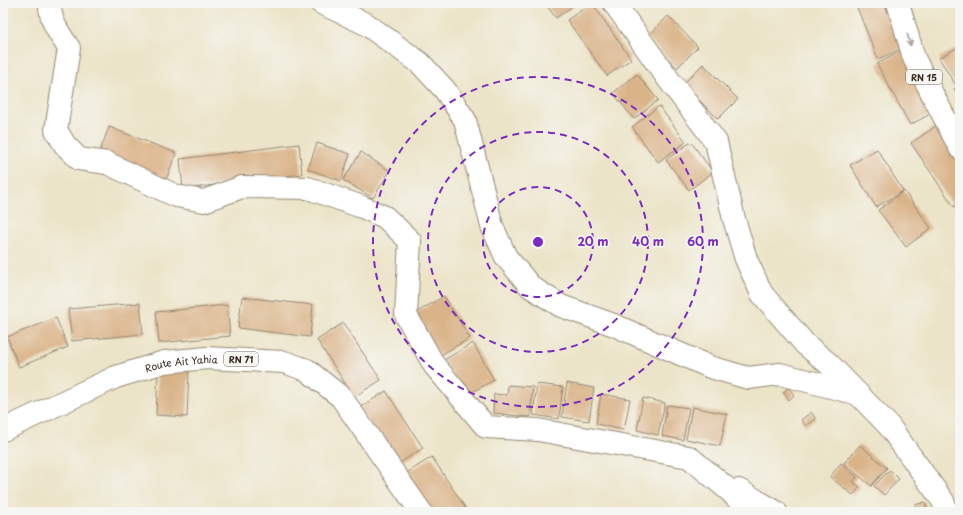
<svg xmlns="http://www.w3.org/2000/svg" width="963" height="515" font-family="'Playpen Sans',sans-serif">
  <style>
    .building { fill: #dab489 }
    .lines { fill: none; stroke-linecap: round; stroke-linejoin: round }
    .minor-casing { stroke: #948773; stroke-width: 24 }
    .major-casing { stroke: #948773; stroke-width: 24 }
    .minor { stroke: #fff; stroke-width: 22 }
    .major { stroke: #fff; stroke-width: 22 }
    .oneway { stroke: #a79f9a }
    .ring { fill: none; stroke: #7b2cbf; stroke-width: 2; stroke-dasharray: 7 5 }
    .labels { text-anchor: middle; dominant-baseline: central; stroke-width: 3; stroke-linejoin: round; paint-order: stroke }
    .shield { fill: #f6f6f2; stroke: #73675e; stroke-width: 1 }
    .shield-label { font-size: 9px; font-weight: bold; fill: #3b2a1e }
    .street-label { font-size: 10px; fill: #3b2a1e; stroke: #f6f6f2 }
    .centre { fill: #7b2cbf; stroke: #f6f6f2; stroke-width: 2 }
    .ring-label { font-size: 12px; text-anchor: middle; font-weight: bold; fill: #7b2cbf; stroke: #f6f6f2; stroke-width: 3; stroke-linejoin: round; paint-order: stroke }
  </style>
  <rect width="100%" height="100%" fill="#f6f6f2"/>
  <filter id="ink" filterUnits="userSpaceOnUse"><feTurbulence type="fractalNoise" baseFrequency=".025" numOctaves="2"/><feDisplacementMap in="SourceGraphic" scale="8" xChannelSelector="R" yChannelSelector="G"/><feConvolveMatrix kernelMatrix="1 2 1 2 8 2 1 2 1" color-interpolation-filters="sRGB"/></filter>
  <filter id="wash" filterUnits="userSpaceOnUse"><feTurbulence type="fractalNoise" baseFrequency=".012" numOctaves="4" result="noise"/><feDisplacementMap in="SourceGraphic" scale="16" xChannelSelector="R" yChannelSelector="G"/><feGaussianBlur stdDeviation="0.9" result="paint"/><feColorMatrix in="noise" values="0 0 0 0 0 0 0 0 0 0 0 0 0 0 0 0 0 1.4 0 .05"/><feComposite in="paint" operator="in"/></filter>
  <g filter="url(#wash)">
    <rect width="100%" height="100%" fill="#ece4c8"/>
    <g id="blocks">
      <g class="building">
        <polygon points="545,3 577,3 556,18"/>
        <polygon points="592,3 631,59 607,76 567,20"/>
        <polygon points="855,3 884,3 903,48 878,59"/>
        <polygon points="668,16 698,47 677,68 647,37"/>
        <polygon points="960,46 960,100 954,89 957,87 939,58"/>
        <polygon points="901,51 934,112 910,125 877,64"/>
        <polygon points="703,64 738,99 718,119 683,84"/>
        <polygon points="637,74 658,100 634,119 613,93"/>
        <polygon points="659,106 686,142 658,162 632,127"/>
        <polygon points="936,126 960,163 960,203 954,207 911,143"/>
        <polygon points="109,127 176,153 165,183 98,156"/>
        <polygon points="691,142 713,172 689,190 666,160"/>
        <polygon points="317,143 350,154 341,181 308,169"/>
        <polygon points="299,144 302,174 183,189 180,159"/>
        <polygon points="877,149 903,191 876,207 850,165"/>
        <polygon points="361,152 390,171 373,198 343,180"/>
        <polygon points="904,191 931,228 906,247 878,210"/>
        <polygon points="444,296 470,338 439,356 414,314"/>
        <polygon points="242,297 313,305 310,337 238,328"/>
        <polygon points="140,303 143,334 72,341 68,309"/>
        <polygon points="227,305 230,336 159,343 156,312"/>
        <polygon points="56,318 68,347 19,367 7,337"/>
        <polygon points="343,323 381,380 354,397 317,340"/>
        <polygon points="473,343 494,380 465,396 444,360"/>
        <polygon points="158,370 189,371 187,417 156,415"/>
        <polygon points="567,383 594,388 589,421 562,417"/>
        <polygon points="537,384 563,387 559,419 533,415"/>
        <polygon points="508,385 533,387 530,417 493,413 494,394 507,395"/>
        <polygon points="789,388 794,395 789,400 783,392"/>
        <polygon points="386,391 423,448 397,465 360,408"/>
        <polygon points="601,394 630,399 624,430 596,424"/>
        <polygon points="643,398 665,403 658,435 637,430"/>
        <polygon points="667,405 689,408 683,440 662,436"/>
        <polygon points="692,407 727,414 720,446 686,439"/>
        <polygon points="811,412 816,419 806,426 801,420"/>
        <polygon points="860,445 887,468 871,486 844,463"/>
        <polygon points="432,457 468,512 430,512 405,474"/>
        <polygon points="841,463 857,477 853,482 860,487 853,495 830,477"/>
        <polygon points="890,470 899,479 884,495 874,486"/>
        <polygon points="925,502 928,512 917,512 915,505"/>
      </g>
    </g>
  </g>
  <g filter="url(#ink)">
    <use href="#blocks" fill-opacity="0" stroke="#948773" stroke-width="1"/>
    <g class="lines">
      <defs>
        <g id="minor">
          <path d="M 50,3 C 49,20 60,35 69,48 L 56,130 L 65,145 L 79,159 L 107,163 L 176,196 L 204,201 L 242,187 L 308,188 L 362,207 L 385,217 L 410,241 L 406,315 L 434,365 L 486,427 L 538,430 L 689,457 L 730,491 L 750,512"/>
          <polyline points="321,3 366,24 420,63 445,90 465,120 492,226 506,257 531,287 561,306 614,325 710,367 748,378 780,374 858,394"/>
          <polyline points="614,3 669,80 716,142 734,219 746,259 762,294 805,344 829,364 889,426 943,501 947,512"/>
          <polyline points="739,490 776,512"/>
        </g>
        <g id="major">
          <polyline points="898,3 914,58 960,148"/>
          <path id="s1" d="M 3,430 L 116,377 L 164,362 L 207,358 L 284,362 L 307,370 L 341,397 L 421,512"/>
        </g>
      </defs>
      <use href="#minor" class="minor-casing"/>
      <use href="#major" class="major-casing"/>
      <use href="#minor" class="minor"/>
      <use href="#major" class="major"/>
    </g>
    <defs><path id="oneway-shaft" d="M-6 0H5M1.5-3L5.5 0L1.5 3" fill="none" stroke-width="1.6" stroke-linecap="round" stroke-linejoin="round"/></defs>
    <use class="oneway" href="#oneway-shaft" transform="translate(909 40) rotate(73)"/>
  </g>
  <g class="ring">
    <circle cx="538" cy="242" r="55"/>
    <circle cx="538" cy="242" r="110"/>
    <circle cx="538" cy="242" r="165"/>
  </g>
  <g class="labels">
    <g class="shield">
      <rect x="906" y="70" width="36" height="14" rx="3"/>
      <rect x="224" y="352" width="34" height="14" rx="3"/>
    </g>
    <g class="shield-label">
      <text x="924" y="77">RN 15</text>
      <text x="241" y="359">RN 71</text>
    </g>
    <g class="street-label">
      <text stroke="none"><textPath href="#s1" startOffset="192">Route Ait Yahia</textPath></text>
    </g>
  </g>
  <circle cx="538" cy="242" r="6" class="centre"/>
  <g class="ring-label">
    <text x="593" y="246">20 m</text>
    <text x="648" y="246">40 m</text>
    <text x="703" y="246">60 m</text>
  </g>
  <rect width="963" height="515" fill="none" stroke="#f6f6f2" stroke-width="16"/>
</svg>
